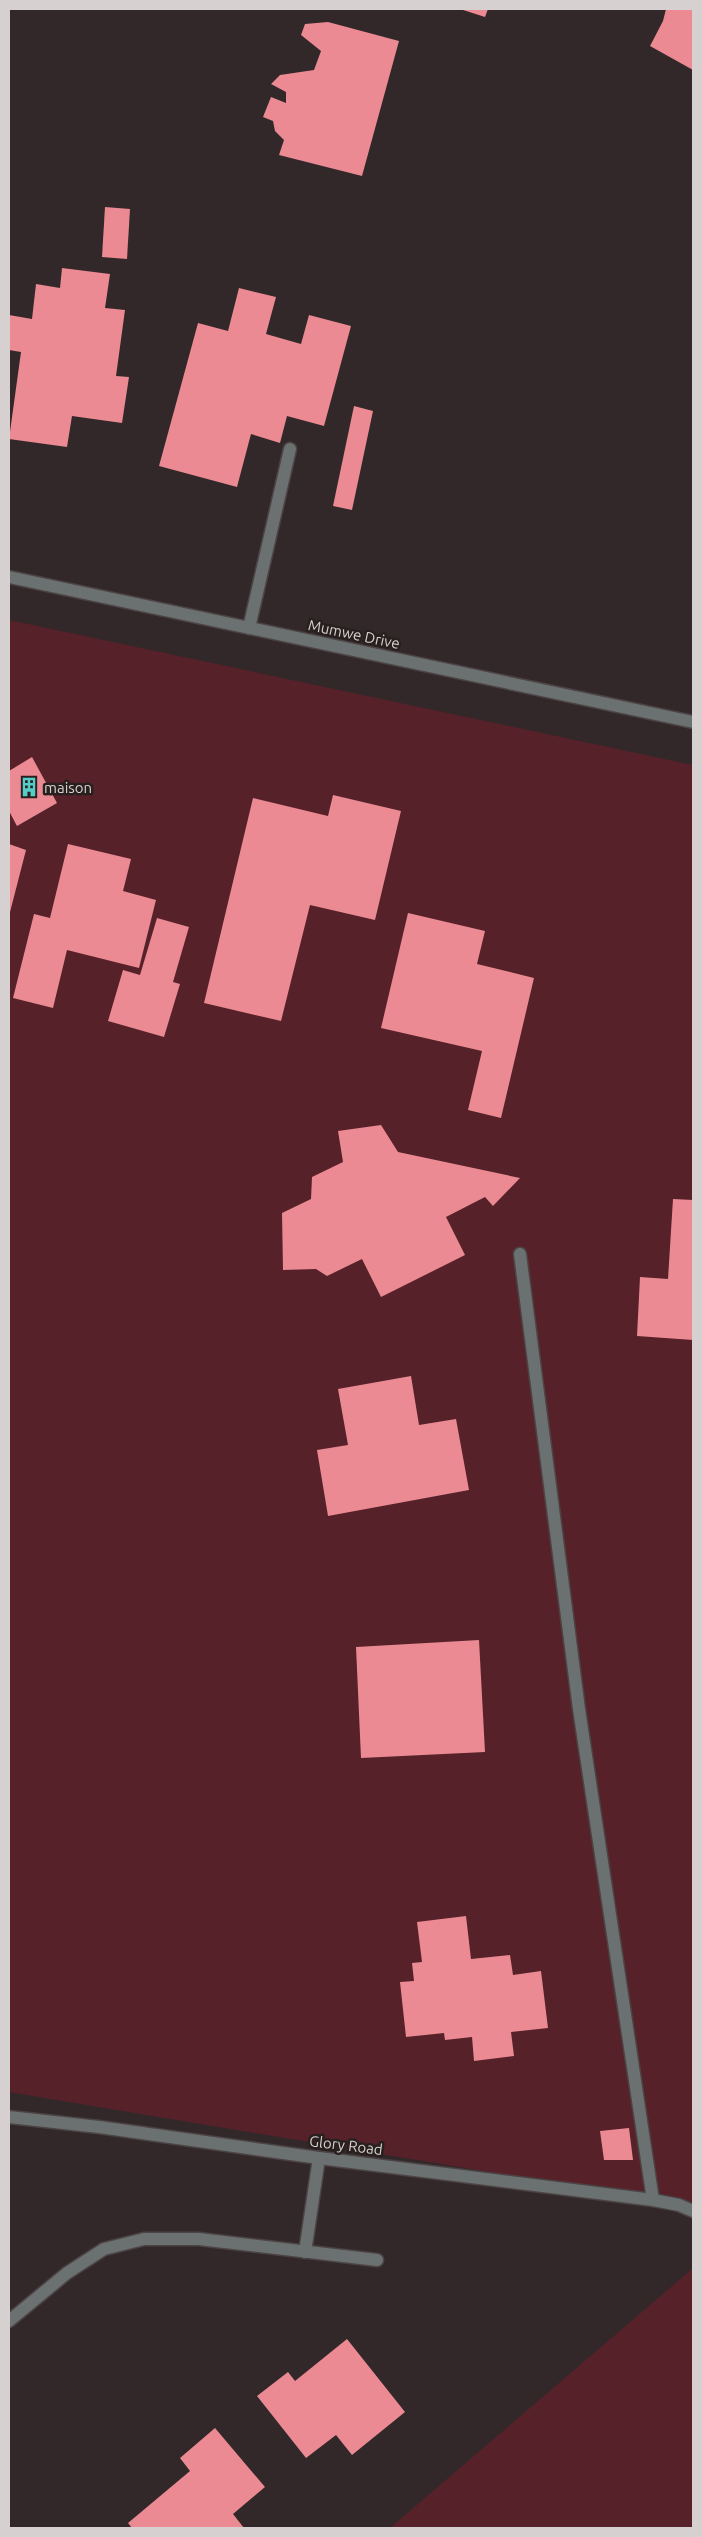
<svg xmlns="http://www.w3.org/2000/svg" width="702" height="2537" font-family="Ubuntu,sans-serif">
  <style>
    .green { fill: #562129 }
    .building { fill: #eb8a93 }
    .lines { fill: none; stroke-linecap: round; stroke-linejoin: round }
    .minor-casing { stroke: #4c4344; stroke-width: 15 }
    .minor { stroke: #6b7070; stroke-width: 12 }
    .labels { text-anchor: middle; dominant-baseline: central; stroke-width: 5; stroke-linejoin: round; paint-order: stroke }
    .street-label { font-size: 15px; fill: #d7d0d0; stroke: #281f1f }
    .poi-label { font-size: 15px; fill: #d7d0d0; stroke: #281f1f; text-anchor: start }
  </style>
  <rect width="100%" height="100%" fill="#322829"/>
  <g class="green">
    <polygon points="9,620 693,765 693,2206 9,2092"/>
    <polygon points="693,2268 693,2528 390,2528"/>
  </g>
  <g class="building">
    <polygon points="460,9 488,9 485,17"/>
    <polygon points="666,9 693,9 693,70 650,46 663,21"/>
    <polygon points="328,22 399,41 362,176 279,155 284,140 275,131 273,121 263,117 271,97 286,103 286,92 271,84 280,75 314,70 321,51 301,35 305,24"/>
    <polygon points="105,207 130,209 127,259 102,257"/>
    <polygon points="62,268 110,274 105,308 125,310 116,376 129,377 122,423 72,416 67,447 9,439 21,352 9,350 9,315 32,319 36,284 60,288"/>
    <polygon points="239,288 276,297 266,334 301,344 309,315 351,326 324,426 287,416 280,443 251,434 237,487 159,466 198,323 228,331"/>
    <polygon points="354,406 373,411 352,510 333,506"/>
    <polygon points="32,757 57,803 17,826 9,811 9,771"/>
    <polygon points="333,795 401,811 375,920 310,905 281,1021 204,1003 253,798 328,816"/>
    <polygon points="9,844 26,850 9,916"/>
    <polygon points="68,844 131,859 123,891 156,900 139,968 67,950 53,1008 13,998 34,914 50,918"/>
    <polygon points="408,913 485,931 477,964 534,978 501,1118 468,1110 482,1051 381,1028"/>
    <polygon points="157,918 189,927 173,982 180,984 164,1037 108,1021 123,970 140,975"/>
    <polygon points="381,1125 398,1152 520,1178 493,1206 485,1197 446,1217 465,1255 381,1297 362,1259 327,1276 316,1269 283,1270 282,1213 311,1199 312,1177 343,1162 338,1131"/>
    <polygon points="673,1199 693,1200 693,1340 637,1336 640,1277 668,1279"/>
    <polygon points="411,1376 419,1425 456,1419 469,1490 328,1516 317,1450 348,1445 338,1389"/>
    <polygon points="479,1640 485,1752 361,1758 356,1647"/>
    <polygon points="466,1916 471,1959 510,1955 513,1975 541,1971 548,2028 511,2032 514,2056 474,2061 472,2037 445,2040 444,2033 406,2037 400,1982 414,1981 412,1963 422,1962 417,1922"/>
    <polygon points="629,2128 633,2160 604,2160 600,2131"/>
    <polygon points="347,2339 405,2412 352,2455 336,2435 306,2458 257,2396 288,2372 295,2381"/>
    <polygon points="215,2428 265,2487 233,2514 244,2528 132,2528 128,2523 190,2471 180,2458"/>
  </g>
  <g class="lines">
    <defs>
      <g id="minor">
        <polyline points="9,577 693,722"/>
        <polyline points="249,628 290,449"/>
        <polyline points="520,1254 579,1709 653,2200"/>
        <polyline points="9,2117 99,2127 319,2158 653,2200 679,2205 693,2211"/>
        <polyline points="305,2252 319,2158"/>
        <polyline points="9,2321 67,2273 104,2249 144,2239 199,2239 377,2260"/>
      </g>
    </defs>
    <use href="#minor" class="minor-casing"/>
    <use href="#minor" class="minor"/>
  </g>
  <defs>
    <symbol id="building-bare" viewBox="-9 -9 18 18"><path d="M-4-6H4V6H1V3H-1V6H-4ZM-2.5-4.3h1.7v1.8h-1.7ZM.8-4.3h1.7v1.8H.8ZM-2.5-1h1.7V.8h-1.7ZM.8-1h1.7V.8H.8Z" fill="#54cdc8" stroke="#281f1f" stroke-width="2.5" paint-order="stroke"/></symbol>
  </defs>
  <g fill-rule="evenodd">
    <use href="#building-bare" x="15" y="773" width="28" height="28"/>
  </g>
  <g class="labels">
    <g class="street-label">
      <text transform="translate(354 634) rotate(12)">Mumwe Drive</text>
      <text transform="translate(346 2145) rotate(7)">Glory Road</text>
    </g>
    <g class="poi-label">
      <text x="44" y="787">maison</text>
    </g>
  </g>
  <rect width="702" height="2537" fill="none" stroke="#d7d0d0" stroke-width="20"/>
</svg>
